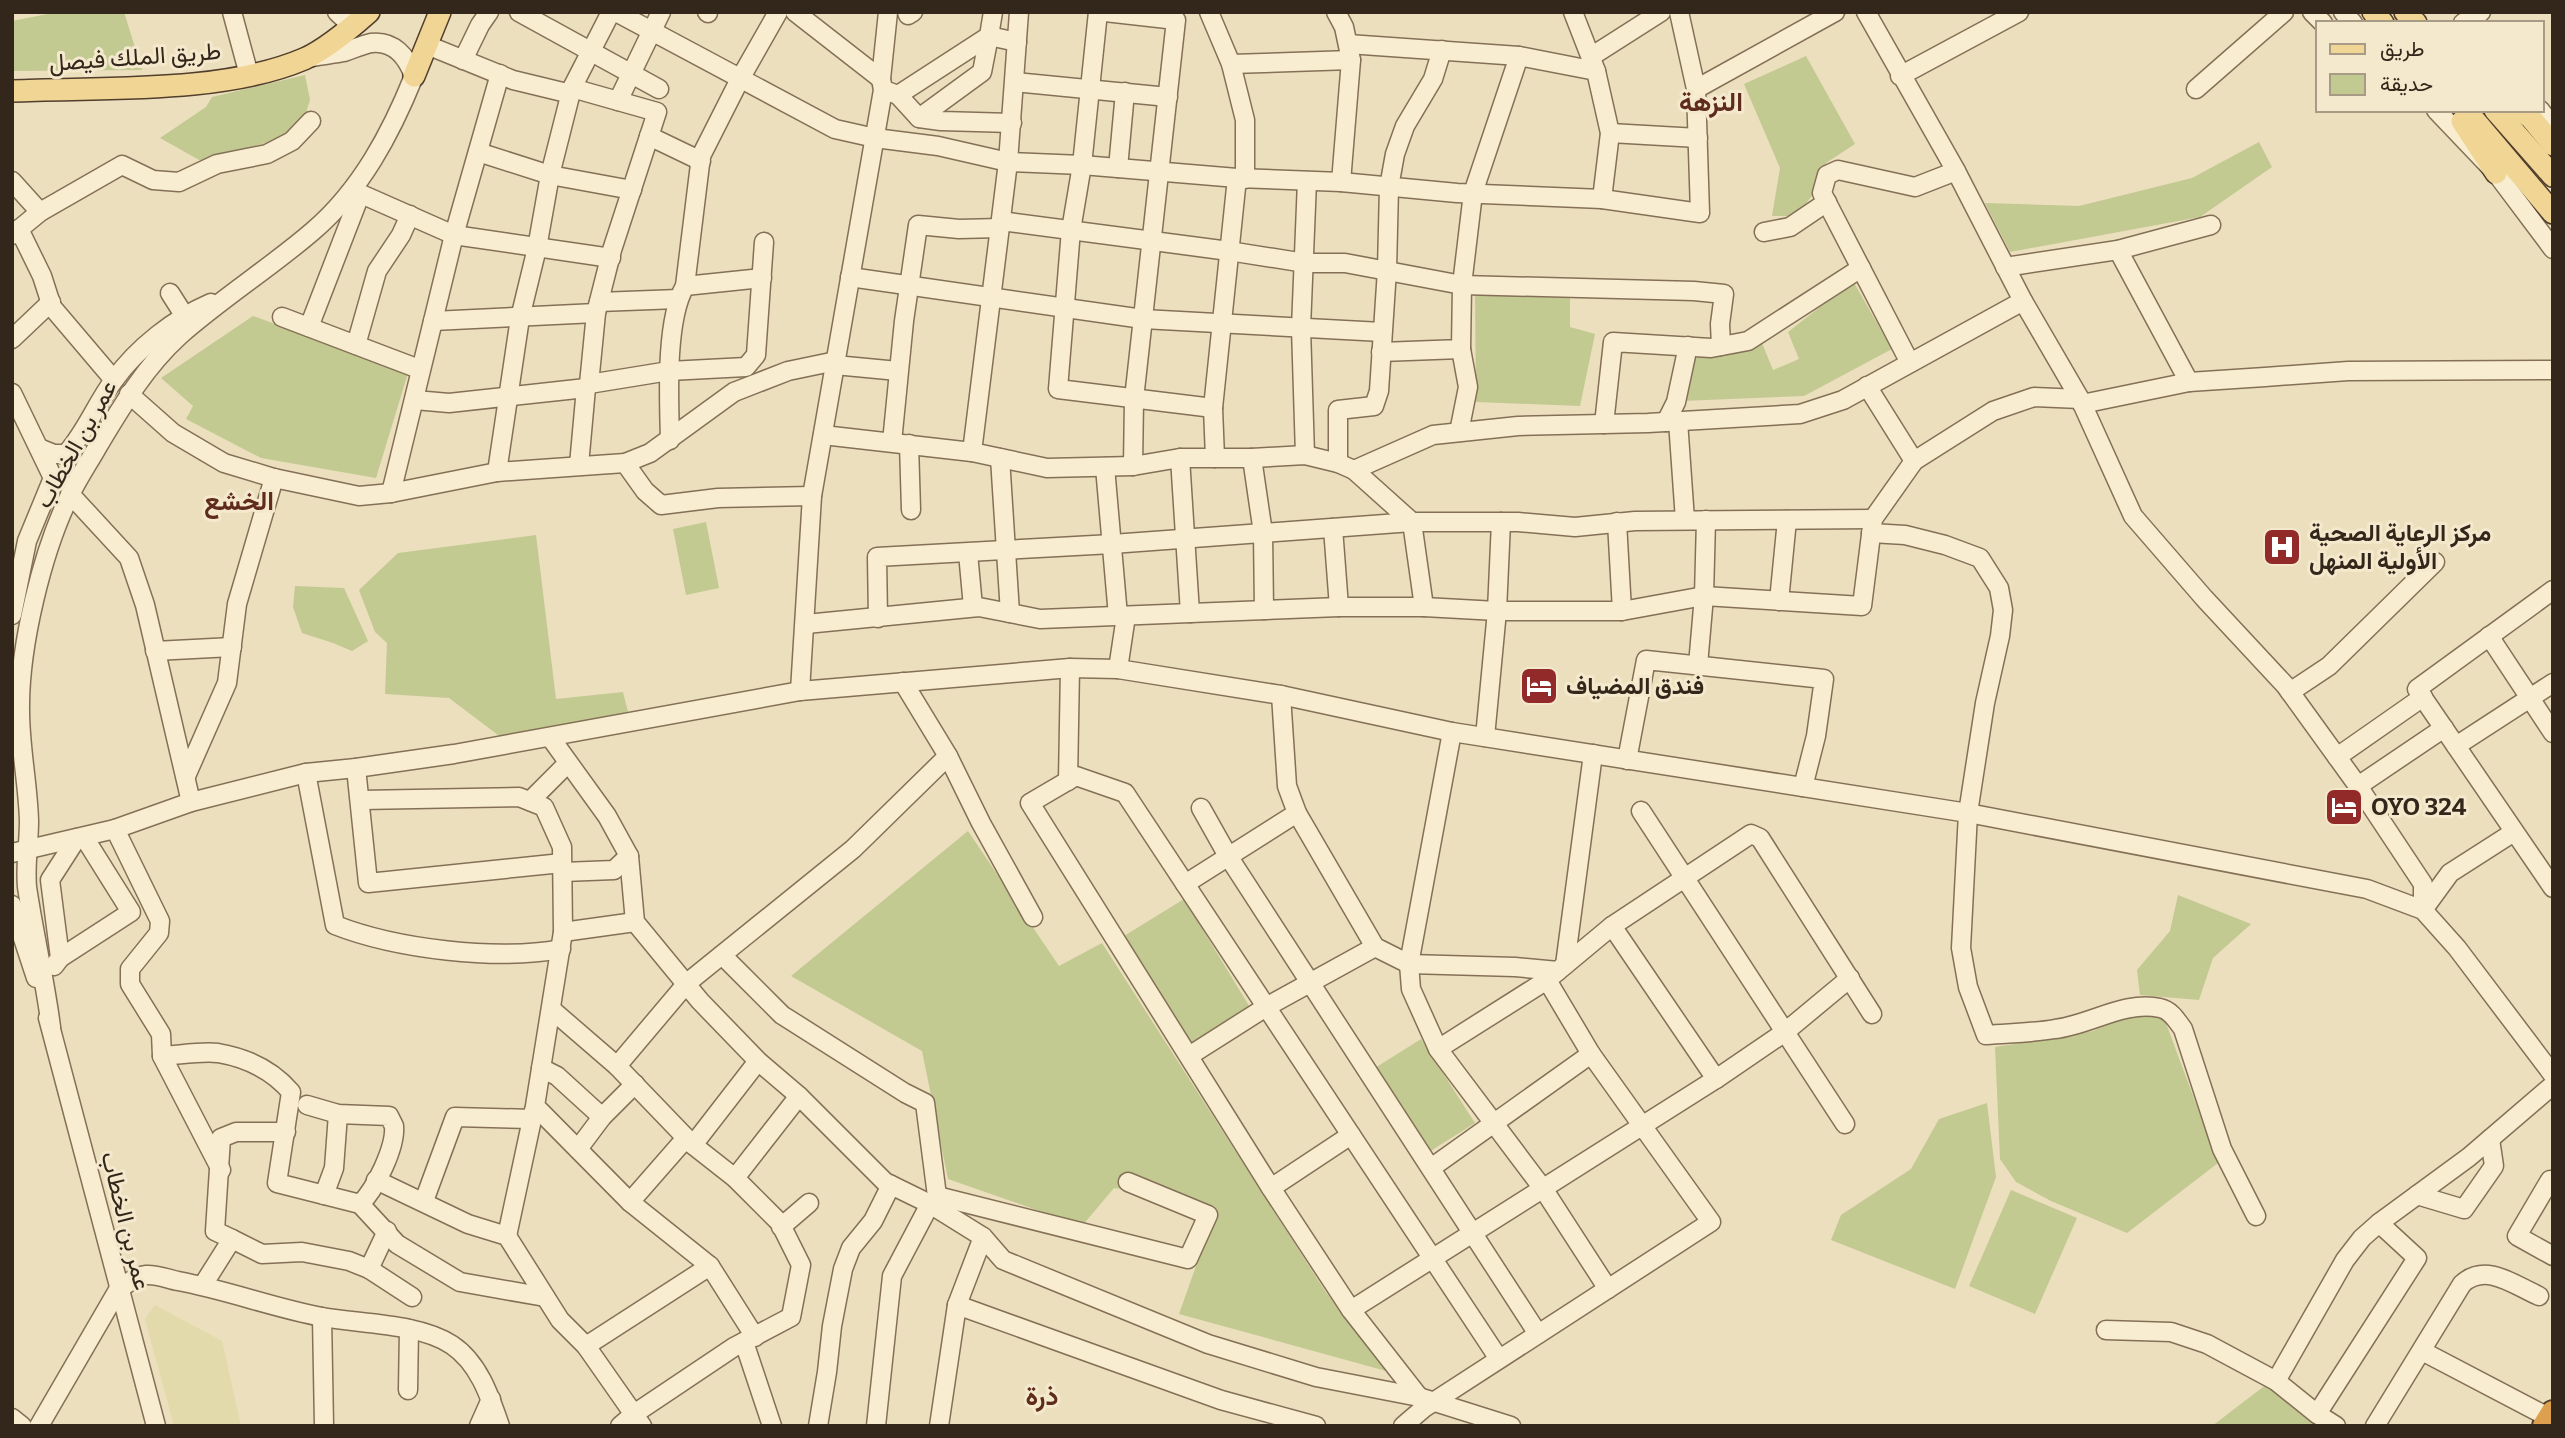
<svg xmlns="http://www.w3.org/2000/svg" width="2565" height="1438" font-family="Bitter,Vazirmatn,serif">
  <style>
    .farmland { fill: #e2daab }
    .green { fill: #c2ca92 }
    .lines { fill: none; stroke-linecap: round; stroke-linejoin: round }
    .minor-casing { stroke: #847057; stroke-width: 21 }
    .major-casing { stroke: #513e2c; stroke-width: 24 }
    .highway-casing { stroke: #513e2c; stroke-width: 28 }
    .minor { stroke: #f8edd0; stroke-width: 18 }
    .major { stroke: #f0d595; stroke-width: 21 }
    .highway { stroke: #dca04e; stroke-width: 24 }
    .labels { text-anchor: middle; dominant-baseline: central; stroke-width: 6; stroke-linejoin: round; paint-order: stroke }
    .street-label { font-size: 24px; fill: #33271b; stroke: #f4e9cd }
    .poi-label { font-size: 24px; font-weight: bold; fill: #33271b; stroke: #f4e9cd; text-anchor: start }
    .neighbourhood-label { font-size: 26px; font-weight: bold; fill: #5f2b1c; stroke: #f4e9cd }
  </style>
  <rect width="100%" height="100%" fill="#ecdfbd"/>
  <polygon class="farmland" points="155,1305 222,1341 241,1426 174,1426 145,1319"/>
  <g class="green">
    <polygon points="58,12 124,12 142,70 12,71 12,21"/>
    <polygon points="1806,56 1855,144 1826,163 1816,190 1797,216 1772,216 1780,168 1744,84"/>
    <polygon points="305,75 310,100 303,122 283,138 201,161 160,138 206,107 212,97"/>
    <polygon points="2259,142 2272,167 2200,217 2010,252 1985,203 2079,206 2192,178"/>
    <polygon points="1853,281 1892,349 1804,396 1682,401 1694,358 1762,343 1773,370 1799,359 1788,332"/>
    <polygon points="1475,295 1570,298 1570,327 1595,334 1580,406 1476,402"/>
    <polygon points="253,316 408,373 376,478 261,458 186,419 193,406 161,378"/>
    <polygon points="706,522 719,588 686,595 673,529"/>
    <polygon points="536,535 556,699 623,692 628,712 502,738 449,698 385,694 387,643 375,632 359,590 398,553"/>
    <polygon points="295,586 344,588 368,641 352,651 333,643 302,633 293,607"/>
    <polygon points="968,831 1059,966 1102,943 1325,1291 1386,1371 1179,1314 1207,1235 1188,1197 1114,1188 1082,1226 948,1179 922,1051 791,976"/>
    <polygon points="2178,895 2251,924 2213,958 2199,1000 2140,995 2137,970 2170,931"/>
    <polygon points="1184,899 1251,1009 1190,1046 1124,936"/>
    <polygon points="2163,1015 2218,1163 2127,1233 2051,1201 2016,1182 2000,1159 1995,1047 2093,1031 2123,1017"/>
    <polygon points="1421,1039 1475,1123 1429,1152 1375,1068"/>
    <polygon points="1987,1103 1996,1177 1955,1289 1831,1240 1841,1215 1911,1169 1939,1119"/>
    <polygon points="2011,1190 2077,1218 2035,1314 1969,1286"/>
    <polygon points="2267,1384 2318,1426 2212,1426"/>
  </g>
  <g class="lines">
    <defs>
      <g id="minor">
        <polyline points="232,12 249,75"/>
        <polyline points="337,12 353,27"/>
        <polyline points="519,12 659,89"/>
        <polyline points="616,12 835,129 875,138 938,146 1008,162 1082,165 1237,178 1341,182 1457,193 1602,199 1700,213 1696,89 1679,12"/>
        <polyline points="707,12 708,13"/>
        <polyline points="795,12 881,79"/>
        <polyline points="907,12 908,15 913,12"/>
        <polyline points="1098,12 1082,165 1071,230 1058,389 1213,408"/>
        <polyline points="1105,12 1176,20 1134,399 1133,466"/>
        <polyline points="1209,12 1231,64 1245,120 1245,179"/>
        <polyline points="1336,12 1344,27 1351,60 1341,182"/>
        <polyline points="1573,12 1596,71 1610,133 1602,199"/>
        <polyline points="1866,12 1956,171 2023,301 2080,399 2133,516 2204,598 2285,685 2358,786 2423,884 2423,910"/>
        <polyline points="2312,12 2323,23"/>
        <polyline points="2343,12 2353,23"/>
        <polyline points="2463,23 2481,12"/>
        <polyline points="1348,44 1519,56 1596,71"/>
        <polyline points="427,45 513,80 571,94"/>
        <polyline points="1592,56 1661,12"/>
        <polyline points="463,60 480,25 489,12"/>
        <polyline points="1231,64 1351,60"/>
        <polyline points="1900,76 2019,12"/>
        <polyline points="1015,82 1168,97"/>
        <polyline points="572,88 657,112 612,250 596,313 589,384 586,388 579,465"/>
        <polyline points="1696,89 1835,12"/>
        <polyline points="2196,89 2284,12"/>
        <polyline points="887,91 898,95 989,36 993,12"/>
        <polyline points="898,95 919,118 982,72 989,36 1017,42"/>
        <polyline points="618,101 661,12"/>
        <polyline points="2436,110 2496,173 2553,249"/>
        <polyline points="2540,110 2553,127"/>
        <polyline points="919,118 941,121 1012,123"/>
        <polyline points="1610,133 1698,138"/>
        <polyline points="649,136 701,161"/>
        <polyline points="478,152 550,175 632,190"/>
        <polyline points="1118,168 1125,92"/>
        <polyline points="12,181 40,212"/>
        <polyline points="352,190 454,235 611,258"/>
        <polyline points="1001,221 1229,251 1305,263 1345,263 1462,285 1694,291 1724,294 1720,324 1721,346"/>
        <polyline points="19,229 42,276 52,307 114,380"/>
        <polyline points="1764,232 1790,227 1827,202"/>
        <polyline points="12,235 40,212 122,165 153,180 179,182 217,164 267,154 292,141 311,121"/>
        <polyline points="2118,250 2189,382"/>
        <polyline points="2005,267 2118,250 2211,225"/>
        <polyline points="850,277 1143,319 1382,332"/>
        <polyline points="685,286 762,278"/>
        <polyline points="170,293 184,315"/>
        <polyline points="599,302 678,299"/>
        <polyline points="282,317 419,369"/>
        <polyline points="433,321 596,313"/>
        <polyline points="309,327 360,195"/>
        <polyline points="12,339 51,302"/>
        <polyline points="356,345 377,271 401,235 410,215"/>
        <polyline points="1381,352 1461,349 1462,285 1473,193 1519,56"/>
        <polyline points="1910,363 1822,193 1827,175 1838,170 1915,187 1956,171"/>
        <polyline points="835,365 898,371"/>
        <polyline points="589,384 669,371 746,367 756,355 764,242"/>
        <polyline points="1867,386 1914,461"/>
        <polyline points="12,393 53,478 27,541 12,615"/>
        <polyline points="129,394 173,433 224,463 274,478 359,496 391,493 497,472 625,463 650,453 734,392 788,371 836,361"/>
        <polyline points="415,400 449,403 586,388"/>
        <polyline points="2082,404 2189,382 2265,377 2348,371 2553,370"/>
        <polyline points="1678,421 1685,520"/>
        <polyline points="1666,422 1676,402 1688,346"/>
        <polyline points="1604,424 1613,342 1711,348 1748,341 1861,268"/>
        <polyline points="1459,432 1468,387 1461,349"/>
        <polyline points="823,435 972,452 1047,468 1133,466 1180,458 1252,458 1305,455 1338,463 1354,470 1412,522 1424,607"/>
        <path d="M 670,440 C 669,399 665,321 685,286 L 701,156 L 740,79 L 778,12"/>
        <polyline points="892,442 904,321 918,225 959,229 1000,228"/>
        <polyline points="909,444 911,510"/>
        <path d="M 39,448 L 54,454 L 66,454 C 86,432 96,404 114,380 C 138,347 174,319 211,303"/>
        <polyline points="972,452 1008,162 1019,12"/>
        <polyline points="1305,455 1301,328 1307,181"/>
        <polyline points="1000,458 1010,613"/>
        <polyline points="1180,458 1190,613"/>
        <polyline points="1215,458 1213,408 1237,178"/>
        <polyline points="1252,458 1263,533 1264,610"/>
        <polyline points="625,463 645,491 661,505 718,498 812,496"/>
        <polyline points="1338,463 1338,410 1374,406 1379,391 1387,270 1389,187 1395,154 1405,126 1433,79 1442,50"/>
        <polyline points="1105,467 1118,616"/>
        <polyline points="1354,470 1433,435 1518,426 1648,423 1800,414 1843,400 2023,301"/>
        <polyline points="497,472 520,318 537,248 550,175 572,88 611,12"/>
        <polyline points="391,493 454,235 500,74"/>
        <polyline points="70,494 129,558 145,605 191,802"/>
        <polyline points="1617,522 1622,611"/>
        <polyline points="1333,528 1339,607"/>
        <path d="M 1871,533 L 1905,535 L 1945,545 L 1980,558 L 1999,588 L 2003,610 L 2000,636 L 1985,703 L 1968,813 L 1961,948 L 1968,987 L 1986,1035 C 2009,1033 2032,1033 2055,1029 C 2090,1025 2125,1000 2160,1008 C 2171,1010 2177,1021 2183,1029 L 2222,1149 L 2256,1216"/>
        <polyline points="968,553 973,607"/>
        <polyline points="2553,590 2417,689 2553,888"/>
        <polyline points="1779,601 1787,520"/>
        <polyline points="878,618 877,557 1112,544 1412,522 1518,522 1575,527 1635,521 1873,519"/>
        <polyline points="806,624 979,607 1040,619 1339,607 1424,607 1497,611 1622,611 1704,596 1862,606 1873,519 1914,461 1993,411 2034,397 2080,399"/>
        <polyline points="2489,636 2553,733"/>
        <polyline points="155,651 232,647"/>
        <polyline points="1698,665 1704,596 1706,520"/>
        <polyline points="1118,669 1126,616"/>
        <polyline points="903,682 948,756 981,823 1033,917"/>
        <polyline points="800,691 812,496 883,90 881,79 888,12"/>
        <polyline points="2290,692 2329,666 2435,562"/>
        <polyline points="1281,695 1287,786 1297,813 1375,947 1409,964 1515,967 1558,971"/>
        <polyline points="1452,732 1409,964 1411,989 1438,1049 1544,1190 1608,1289"/>
        <polyline points="550,737 607,816 629,856 635,922 700,1001 758,1061 799,1096 885,1182 930,1204 983,1237 1003,1260 1208,1344 1316,1377 1419,1397 1511,1426"/>
        <polyline points="1485,737 1497,611 1501,522"/>
        <polyline points="2456,746 2553,683"/>
        <polyline points="2337,757 2423,697"/>
        <polyline points="1627,760 1646,660 1824,679 1816,736 1803,787"/>
        <polyline points="356,768 368,883 562,863"/>
        <path d="M 306,773 L 335,925 C 396,949 497,961 561,949"/>
        <polyline points="186,776 227,683 237,604 274,478"/>
        <polyline points="1068,781 1070,668"/>
        <polyline points="2358,786 2444,728"/>
        <polyline points="361,800 519,797 544,807 562,847 563,932 535,1106 630,1202 710,1266 755,1337"/>
        <polyline points="530,801 568,763"/>
        <polyline points="1201,808 1228,856 1538,1334"/>
        <polyline points="1641,811 1845,1124"/>
        <polyline points="115,829 160,921 159,933 130,969 130,984 161,1034 162,1056 221,1170"/>
        <polyline points="12,853 115,829 191,802 306,773 356,768 454,754 800,691 1070,668 1118,669 1281,695 1452,732 1968,813 2367,889 2423,910 2457,948 2553,1075"/>
        <polyline points="563,872 614,870 629,856"/>
        <polyline points="1185,884 1297,813"/>
        <polyline points="12,905 36,978"/>
        <polyline points="2423,910 2450,873 2514,832"/>
        <polyline points="1612,926 1716,1079"/>
        <polyline points="563,932 635,922"/>
        <polyline points="722,955 782,1015 905,1093 925,1103 937,1196 930,1204 892,1276 876,1426"/>
        <polyline points="60,958 131,912 84,837"/>
        <polyline points="1565,965 1593,754"/>
        <polyline points="54,966 60,958 50,880 77,838"/>
        <polyline points="551,1009 617,1066 693,1145 735,1178 780,1223 801,1265 791,1317 734,1347 634,1414 620,1426"/>
        <polyline points="48,1018 156,1426"/>
        <path d="M 51,1027 C 45,980 34,934 27,887 C 25,865 29,843 29,821 C 28,784 20,748 20,711 C 19,647 42,551 71,493 C 79,477 89,462 98,446 C 122,406 145,367 179,336 C 222,298 270,268 313,231 C 361,190 391,133 414,76 C 407,57 394,40 371,43 C 362,45 353,49 344,52 C 334,54 322,55 312,57"/>
        <polyline points="1438,1049 1547,980 1612,926 1751,834 1760,838 1872,1014"/>
        <path d="M 162,1056 C 180,1055 201,1051 218,1053 C 247,1058 273,1071 291,1092 L 277,1183 L 360,1204 L 397,1244 L 460,1282 L 545,1297"/>
        <polyline points="1189,1056 1266,1007 1375,947"/>
        <polyline points="617,1066 687,983 853,849 948,756"/>
        <polyline points="541,1068 557,1076 602,1117"/>
        <path d="M 307,1105 L 338,1114 L 389,1116 C 390,1118 393,1124 394,1126 C 396,1147 375,1190 360,1204"/>
        <polyline points="693,1145 758,1061"/>
        <polyline points="578,1149 602,1117 635,1084"/>
        <polyline points="1431,1168 1591,1054"/>
        <polyline points="735,1178 799,1096"/>
        <polyline points="376,1180 468,1224 507,1236 560,1320 586,1346 642,1426"/>
        <polyline points="2553,1181 2550,1180 2517,1236 2553,1256"/>
        <polyline points="1271,1188 1351,1135"/>
        <polyline points="324,1195 334,1168 338,1114"/>
        <polyline points="2417,1195 2464,1209 2494,1166 2490,1139"/>
        <polyline points="937,1196 1188,1259 1208,1215 1128,1182"/>
        <polyline points="424,1201 455,1117 532,1119"/>
        <polyline points="630,1202 686,1138"/>
        <polyline points="781,1227 809,1203"/>
        <polyline points="507,1236 534,1110"/>
        <polyline points="232,1239 262,1254 302,1252 349,1261 369,1269 412,1297"/>
        <polyline points="369,1269 387,1231"/>
        <polyline points="203,1285 232,1239 215,1231 221,1138 236,1132 286,1132"/>
        <polyline points="957,1305 1221,1400 1316,1426"/>
        <polyline points="1351,1310 1716,1079 1785,1032 1850,978"/>
        <polyline points="322,1317 324,1426"/>
        <polyline points="2106,1330 2171,1332 2207,1344 2276,1381 2317,1414 2336,1426"/>
        <polyline points="744,1342 772,1426"/>
        <polyline points="586,1346 710,1266"/>
        <polyline points="2422,1351 2550,1418"/>
        <polyline points="2276,1381 2345,1260 2362,1238 2379,1223 2469,1157 2553,1085"/>
        <polyline points="408,1390 409,1329"/>
        <polyline points="1419,1397 1351,1310 1271,1188 1030,803 1076,776 1125,793 1499,1359"/>
        <polyline points="2317,1414 2417,1258 2379,1223"/>
        <polyline points="12,1418 22,1426"/>
        <path d="M 39,1426 L 118,1290 C 126,1284 136,1276 146,1275 C 156,1274 168,1279 178,1281 C 227,1290 274,1308 322,1317 C 360,1324 419,1323 452,1345 C 479,1363 490,1397 500,1426"/>
        <polyline points="479,1426 491,1399"/>
        <polyline points="818,1426 827,1372 832,1326 843,1269 851,1248 873,1221 891,1185"/>
        <polyline points="939,1426 957,1305 983,1237"/>
        <polyline points="1403,1426 1424,1408 1711,1222 1591,1054 1547,980"/>
        <path d="M 2375,1426 L 2462,1284 C 2486,1262 2514,1285 2539,1296"/>
      </g>
      <g id="major">
        <polyline points="2373,12 2383,23"/>
        <polyline points="2405,12 2416,23"/>
        <polyline points="414,76 440,12"/>
        <path d="M 12,91 C 101,87 222,94 304,59 C 325,50 351,28 369,12"/>
        <polyline points="2466,110 2553,213"/>
        <polyline points="2495,110 2553,176"/>
        <polyline points="2520,110 2531,118 2553,145"/>
        <polyline points="2462,121 2496,173"/>
      </g>
      <polyline id="highway" points="2545,1426 2553,1413"/>
    </defs>
    <use href="#minor" class="minor-casing"/>
    <use href="#major" class="major-casing"/>
    <use href="#highway" class="highway-casing"/>
    <use href="#minor" class="minor"/>
    <use href="#major" class="major"/>
    <use href="#highway" class="highway"/>
  </g>
  <defs>
    <symbol id="hospital-square" viewBox="-11 -11 22 22"><rect x="-9" y="-9" width="18" height="18" rx="4" fill="#912a28" stroke="#f4e9cd"/><path d="M-5-5h3v3.5h4V-5h3V5h-3V1.5h-4V5h-3Z" fill="#fff"/></symbol>
    <symbol id="hotel-square" viewBox="-11 -11 22 22"><rect x="-9" y="-9" width="18" height="18" rx="4" fill="#912a28" stroke="#f4e9cd"/><path d="M-6-4.5h1.5V1H6V5H4.5V3h-9V5H-6ZM-4 0a1.8 1.8 0 1 1 3.6 0ZM.5 0V-2.5h3Q6-2.5 6 0Z" fill="#fff"/></symbol>
  </defs>
  <g fill-rule="evenodd">
    <use href="#hospital-square" x="2260" y="525" width="44" height="44"/>
    <use href="#hotel-square" x="1517" y="664" width="44" height="44"/>
    <use href="#hotel-square" x="2322" y="785" width="44" height="44"/>
  </g>
  <g class="labels">
    <g class="street-label">
      <text transform="translate(135 57) rotate(-4)">طريق الملك فيصل</text>
      <text transform="translate(76 444) rotate(-61)">عمر بن الخطاب</text>
      <text transform="translate(126 1221) rotate(76)">عمر بن الخطاب</text>
    </g>
    <g class="poi-label">
      <text x="2309" y="533">مركز الرعاية الصحية<tspan x="2309" dy="28">الأولية المنهل</tspan></text>
      <text x="1566" y="686">فندق المضياف</text>
      <text x="2371" y="807">OYO 324</text>
    </g>
    <g class="neighbourhood-label">
      <text x="1711" y="102">النزهة</text>
      <text x="239" y="501">الخشع</text>
      <text x="1042" y="1396">ذرة</text>
    </g>
  </g>
  <rect width="2565" height="1438" fill="none" stroke="#33271b" stroke-width="28"/>
  <rect x="2316" y="21" width="228" height="91" fill="#f4e9cd" stroke="#a79b86" stroke-width="2"/>
  <rect x="2330" y="44" width="35" height="10" fill="#f0d595" stroke="#a79b86" stroke-width="2"/>
  <text x="2380" y="56" font-size="21" fill="#33271b">طريق</text>
  <rect x="2330" y="74" width="35" height="21" fill="#c2ca92" stroke="#a79b86" stroke-width="2"/>
  <text x="2380" y="91" font-size="21" fill="#33271b">حديقة</text>
</svg>
